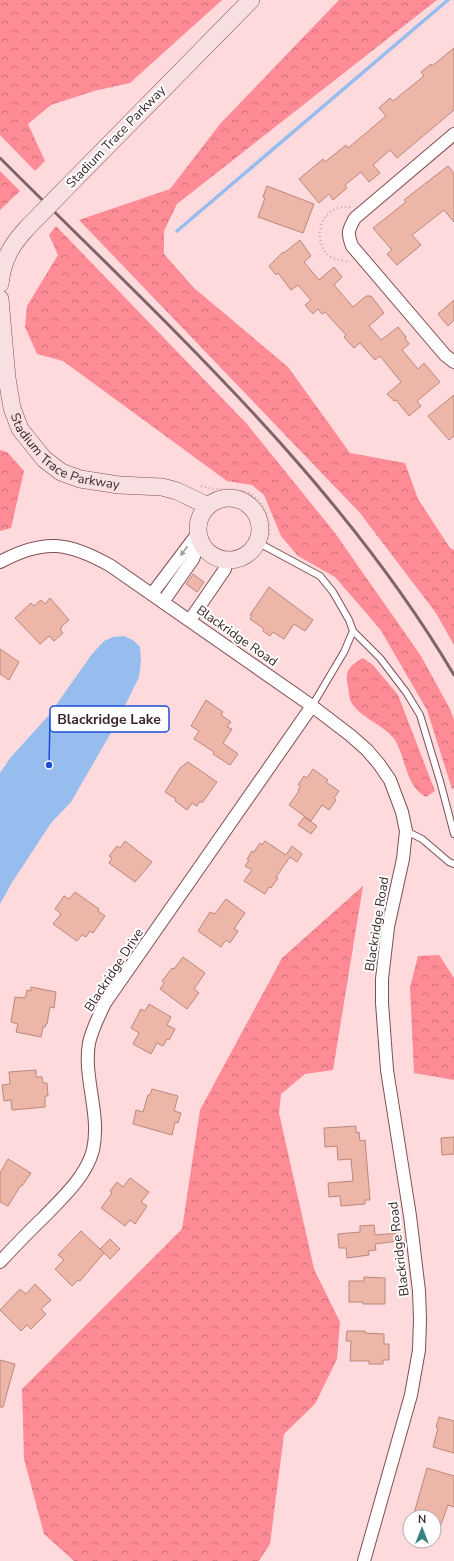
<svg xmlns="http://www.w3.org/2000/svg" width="454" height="1561" font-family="'Nunito Sans',sans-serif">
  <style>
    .forest { fill: url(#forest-crowns) }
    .water { fill: #96bdee }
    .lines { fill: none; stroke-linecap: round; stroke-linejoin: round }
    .stream { stroke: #96bdee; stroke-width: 3.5 }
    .building { fill: #ecb6a8; stroke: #bb887b }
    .lane-casing { stroke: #804f53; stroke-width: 8 }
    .street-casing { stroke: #804f53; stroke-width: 14 }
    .secondary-casing { stroke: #804f53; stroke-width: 18 }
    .path { stroke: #c3a3a5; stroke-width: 2; stroke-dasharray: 1 3; stroke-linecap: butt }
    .lane { stroke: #fff; stroke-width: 6 }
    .street { stroke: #fff; stroke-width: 12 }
    .secondary { stroke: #f8e0e2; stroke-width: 17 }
    .rail { stroke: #7f6566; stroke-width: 3 }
    .secondary-bridge-casing { stroke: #804f53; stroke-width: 18; stroke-linecap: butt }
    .secondary-bridge { stroke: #f8e0e2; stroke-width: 17 }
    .oneway { fill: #a79d9e }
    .labels { text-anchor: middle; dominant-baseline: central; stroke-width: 4; stroke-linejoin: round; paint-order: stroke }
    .street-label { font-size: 13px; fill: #3b2627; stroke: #fff }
    .leader { fill: none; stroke: #1d4ed8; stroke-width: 1.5 }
    .callout-dot { fill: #1d4ed8; stroke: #fff; stroke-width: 1.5 }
    .callout { fill: #fff; stroke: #1d4ed8; stroke-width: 1.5 }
    .callout-label { font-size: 14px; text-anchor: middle; font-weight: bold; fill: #3b2627 }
  </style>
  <defs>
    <pattern id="forest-crowns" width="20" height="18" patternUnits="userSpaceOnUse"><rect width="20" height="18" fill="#fe8b96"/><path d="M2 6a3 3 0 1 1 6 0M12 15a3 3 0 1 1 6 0" fill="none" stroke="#cf717a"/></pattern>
  </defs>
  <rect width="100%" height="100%" fill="#fedadc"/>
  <g class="forest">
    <polygon points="0,0 222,0 130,83 94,91 51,105 28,124 45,161 35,171 0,135"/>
    <polygon points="339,0 437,0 177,204 164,231 164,254 194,288 288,367 350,453 405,463 418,499 450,548 454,550 454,645 436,613 360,513 79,220 170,189 220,124"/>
    <polygon points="0,171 20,191 0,210"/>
    <polygon points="56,226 247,424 335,533 421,656 450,709 454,720 454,788 452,789 427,710 380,629 335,577 298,556 281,536 264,495 252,485 227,481 63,361 37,354 25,327 27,306 58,255 49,235"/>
    <polygon points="0,450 7,452 24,471 11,528 0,531"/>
    <path d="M 363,658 L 373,665 L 398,695 L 435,791 L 426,797 C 405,786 406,758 395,740 C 386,726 359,717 351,702 C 349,698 349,691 348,687 C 344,671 350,665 363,658 Z"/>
    <polygon points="363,886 333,1070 305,1074 281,1094 279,1113 314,1269 340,1322 337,1359 315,1404 284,1434 270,1544 259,1561 74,1561 44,1534 24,1459 22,1389 182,1229 200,1110 282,958"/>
    <polygon points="439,955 454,978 454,1080 414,1073 410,987 418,956"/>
  </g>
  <polygon class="water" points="124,636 133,640 140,647 141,661 139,677 116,724 71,802 51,823 11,884 0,904 0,773 11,757 49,715 92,654 104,641 113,637"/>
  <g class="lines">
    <polyline class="stream" points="177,231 448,0"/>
  </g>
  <g class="building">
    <polygon points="454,48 454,110 397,158 390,150 373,165 380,173 369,182 361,172 345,185 347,188 333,200 329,194 319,203 299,179 323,159 325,162 346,145 348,148 366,133 386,116 379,108 390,98 393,101 424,76 421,72 431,64 432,66"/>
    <polygon points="448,166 454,173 454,222 444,210 412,235 421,245 397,265 387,254 392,250 373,228 406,202 404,200"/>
    <polygon points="267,186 314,204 303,233 258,217 265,198 263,197"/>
    <polygon points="300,240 311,256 304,262 319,280 334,267 342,277 334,285 353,307 366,296 371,296 384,313 369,326 381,340 398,327 406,337 405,338 409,344 402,350 418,369 424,363 440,382 417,401 421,406 409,416 396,400 394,401 387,394 401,382 380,356 375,360 360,343 354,348 344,337 346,335 325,312 322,314 318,309 313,314 305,305 311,300 298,285 291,290 278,273 276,275 269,266 283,252 284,253"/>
    <polygon points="454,300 454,320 448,326 438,314"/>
    <polygon points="454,395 454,436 449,440 428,416"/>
    <polygon points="193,574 204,582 197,592 186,584"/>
    <polygon points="269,587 313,620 305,631 294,624 284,639 273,632 270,636 263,631 264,629 250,619 252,616 250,615"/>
    <polygon points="50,598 69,620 61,627 62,628 60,629 63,633 54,641 49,636 40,644 15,618 31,603 34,606 41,600 45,604"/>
    <polygon points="0,649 19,662 9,680 0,674"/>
    <polygon points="206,700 223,712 221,715 231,722 227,727 232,729 223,743 238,754 230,765 213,754 214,752 194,739 199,731 191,726"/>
    <polygon points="188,762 217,782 202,803 200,801 197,806 192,803 187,810 175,801 176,799 165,792 180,768"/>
    <polygon points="313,769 328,780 326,782 339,791 334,798 336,800 329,810 322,805 311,821 289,805 299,791 298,790 301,786 298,785 304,776 307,778"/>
    <polygon points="304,817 317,826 311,834 298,825"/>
    <polygon points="125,841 152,862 135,882 109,863 112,858 109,856 117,846 120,848"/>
    <polygon points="265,841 286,855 292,846 302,854 297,862 290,857 276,877 278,878 271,888 269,887 265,894 244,881 252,870 245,866 249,860 247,859 252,851 254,852 260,843 262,845"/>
    <polygon points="75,892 99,909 98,911 105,916 93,933 90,931 86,937 82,935 77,941 53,924 61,914 55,909 64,896 69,899"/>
    <polygon points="226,899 245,913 234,929 238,931 230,943 226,940 221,947 198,931 210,912 215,914"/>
    <polygon points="183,957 205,973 194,989 199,993 187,1009 160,989 164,983 162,981 172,968 174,969"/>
    <polygon points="31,987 56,992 54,1008 50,1007 47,1024 46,1024 45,1027 43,1027 41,1037 16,1032 18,1024 11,1022 15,997 25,998 27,990 31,991"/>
    <polygon points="149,1004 171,1017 167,1025 175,1029 169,1040 167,1039 163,1046 157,1043 151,1054 133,1044 139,1033 131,1028 141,1009 145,1011"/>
    <polygon points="36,1070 36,1077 42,1077 43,1083 47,1083 48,1096 45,1096 45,1107 12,1110 11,1100 4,1101 2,1085 10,1084 9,1072"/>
    <polygon points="152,1089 178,1096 174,1111 181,1113 178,1123 175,1122 172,1135 133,1124 136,1110 143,1112 148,1095 150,1095"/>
    <polygon points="356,1126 356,1133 359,1132 360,1141 365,1140 370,1200 365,1200 365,1204 341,1206 340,1196 329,1197 328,1183 353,1181 351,1159 338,1160 337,1146 325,1147 324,1128"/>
    <polygon points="454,1137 454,1154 442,1155 441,1138"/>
    <polygon points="8,1159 31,1173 22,1186 21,1185 8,1206 0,1202 0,1173"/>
    <polygon points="130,1178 149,1192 141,1202 147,1206 135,1224 130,1220 125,1226 101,1208 112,1193 110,1191 117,1182 123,1187"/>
    <polygon points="374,1225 375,1235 398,1233 398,1241 375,1244 376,1250 368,1251 369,1255 347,1258 346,1248 339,1248 338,1234 360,1232 360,1226"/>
    <polygon points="81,1231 104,1253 80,1281 78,1280 72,1286 55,1269 64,1260 58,1255"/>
    <polygon points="110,1239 120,1249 110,1259 100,1249"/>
    <polygon points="364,1277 385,1278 385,1304 363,1304 363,1302 349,1302 349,1281 364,1281"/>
    <polygon points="35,1284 51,1300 41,1309 46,1314 31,1329 27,1325 21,1331 0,1310 20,1289 26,1294"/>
    <polygon points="347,1331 365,1331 365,1333 384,1334 384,1344 389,1344 389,1360 383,1360 383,1364 369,1364 369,1361 350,1361 351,1341 346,1341"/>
    <polygon points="0,1360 15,1364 3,1407 0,1407"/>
    <polygon points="439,1417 454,1421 454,1453 433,1447 438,1428 436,1427"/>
    <polygon points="427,1468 454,1476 454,1507 448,1505 435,1541 434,1541 434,1517 413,1517"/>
  </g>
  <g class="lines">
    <defs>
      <g id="lane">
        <polyline points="257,542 320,576 333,592 349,620 353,631 344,652 312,706"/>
        <polyline points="353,631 380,658 406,692 420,715 440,781 454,834"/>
        <polyline points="406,831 422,839 449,862 454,864"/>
      </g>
      <g id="street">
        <path d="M 454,134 L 355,218 C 348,230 347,233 352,246 L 445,355 L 454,362"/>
        <path d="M 0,562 C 44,538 69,542 111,566 L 312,706 L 350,735 L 367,750 L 379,764 L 390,780 L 402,812 L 406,831 L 403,859 L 388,927 L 382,979 L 382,1003 L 387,1070 L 410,1216 L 419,1291 L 420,1319 L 419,1350 L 411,1395 L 364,1561"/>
        <polyline points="152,594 198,533"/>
        <polyline points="163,602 193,559 200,541"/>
        <polyline points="190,620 225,569 226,560"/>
        <path d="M 0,1262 C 14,1247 28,1232 43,1218 C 62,1198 86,1177 93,1150 C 101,1114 83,1078 89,1043 C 92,1029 99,1016 105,1003 L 312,706"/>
      </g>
      <g id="secondary">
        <polyline points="72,182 251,0"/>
        <path d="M 0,284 C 3,259 11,245 28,227"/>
        <path id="s1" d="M 0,299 L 7,378 L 12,408 L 20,429 L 44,459 L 61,472 L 80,479 L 119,485 L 162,487 L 177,491 L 208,506"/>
        <circle cx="229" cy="529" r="31"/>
      </g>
    </defs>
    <use href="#lane" class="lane-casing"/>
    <use href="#street" class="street-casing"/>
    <use href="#secondary" class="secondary-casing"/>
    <g class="path">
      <path d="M 350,207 C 345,207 339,207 335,209 C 318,217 315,241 327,254 C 332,259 343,261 350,262"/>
      <path d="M 201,486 C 206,487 211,489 216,489 C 239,490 252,487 265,510 C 269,518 271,530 268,538"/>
    </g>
    <use href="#lane" class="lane"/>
    <use href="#street" class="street"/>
    <use href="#secondary" class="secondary"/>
    <path class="rail" d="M 0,158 C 161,319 337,477 454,675"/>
    <defs>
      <polyline id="secondary-bridge" points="28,227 72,182"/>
    </defs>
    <use href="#secondary-bridge" class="secondary-bridge-casing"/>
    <use href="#secondary-bridge" class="secondary-bridge"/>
  </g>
  <defs><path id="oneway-solid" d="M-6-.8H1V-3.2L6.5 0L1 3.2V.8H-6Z"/></defs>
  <use class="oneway" href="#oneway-solid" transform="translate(184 551) rotate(127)"/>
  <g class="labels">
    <g class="street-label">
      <text transform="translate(116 137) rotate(-46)">Stadium Trace Parkway</text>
      <text stroke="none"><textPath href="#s1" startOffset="184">Stadium Trace Parkway</textPath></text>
      <text transform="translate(237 636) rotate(35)">Blackridge Road</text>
      <text transform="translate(377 924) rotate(-81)">Blackridge Road</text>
      <text transform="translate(114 970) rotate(-57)">Blackridge Drive</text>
      <text transform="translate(399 1249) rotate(-97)">Blackridge Road</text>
    </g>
  </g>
  <path class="leader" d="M49 765L50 719"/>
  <circle class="callout-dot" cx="49" cy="765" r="4"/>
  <rect class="callout" x="50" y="706" width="119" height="26" rx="4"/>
  <g class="callout-label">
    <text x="109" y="724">Blackridge Lake</text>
  </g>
  <g transform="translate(422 1529)"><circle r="19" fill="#ffffff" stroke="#b1a8a9"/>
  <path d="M0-3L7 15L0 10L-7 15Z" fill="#3a8282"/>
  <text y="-6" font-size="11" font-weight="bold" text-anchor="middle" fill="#3b2627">N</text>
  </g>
</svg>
